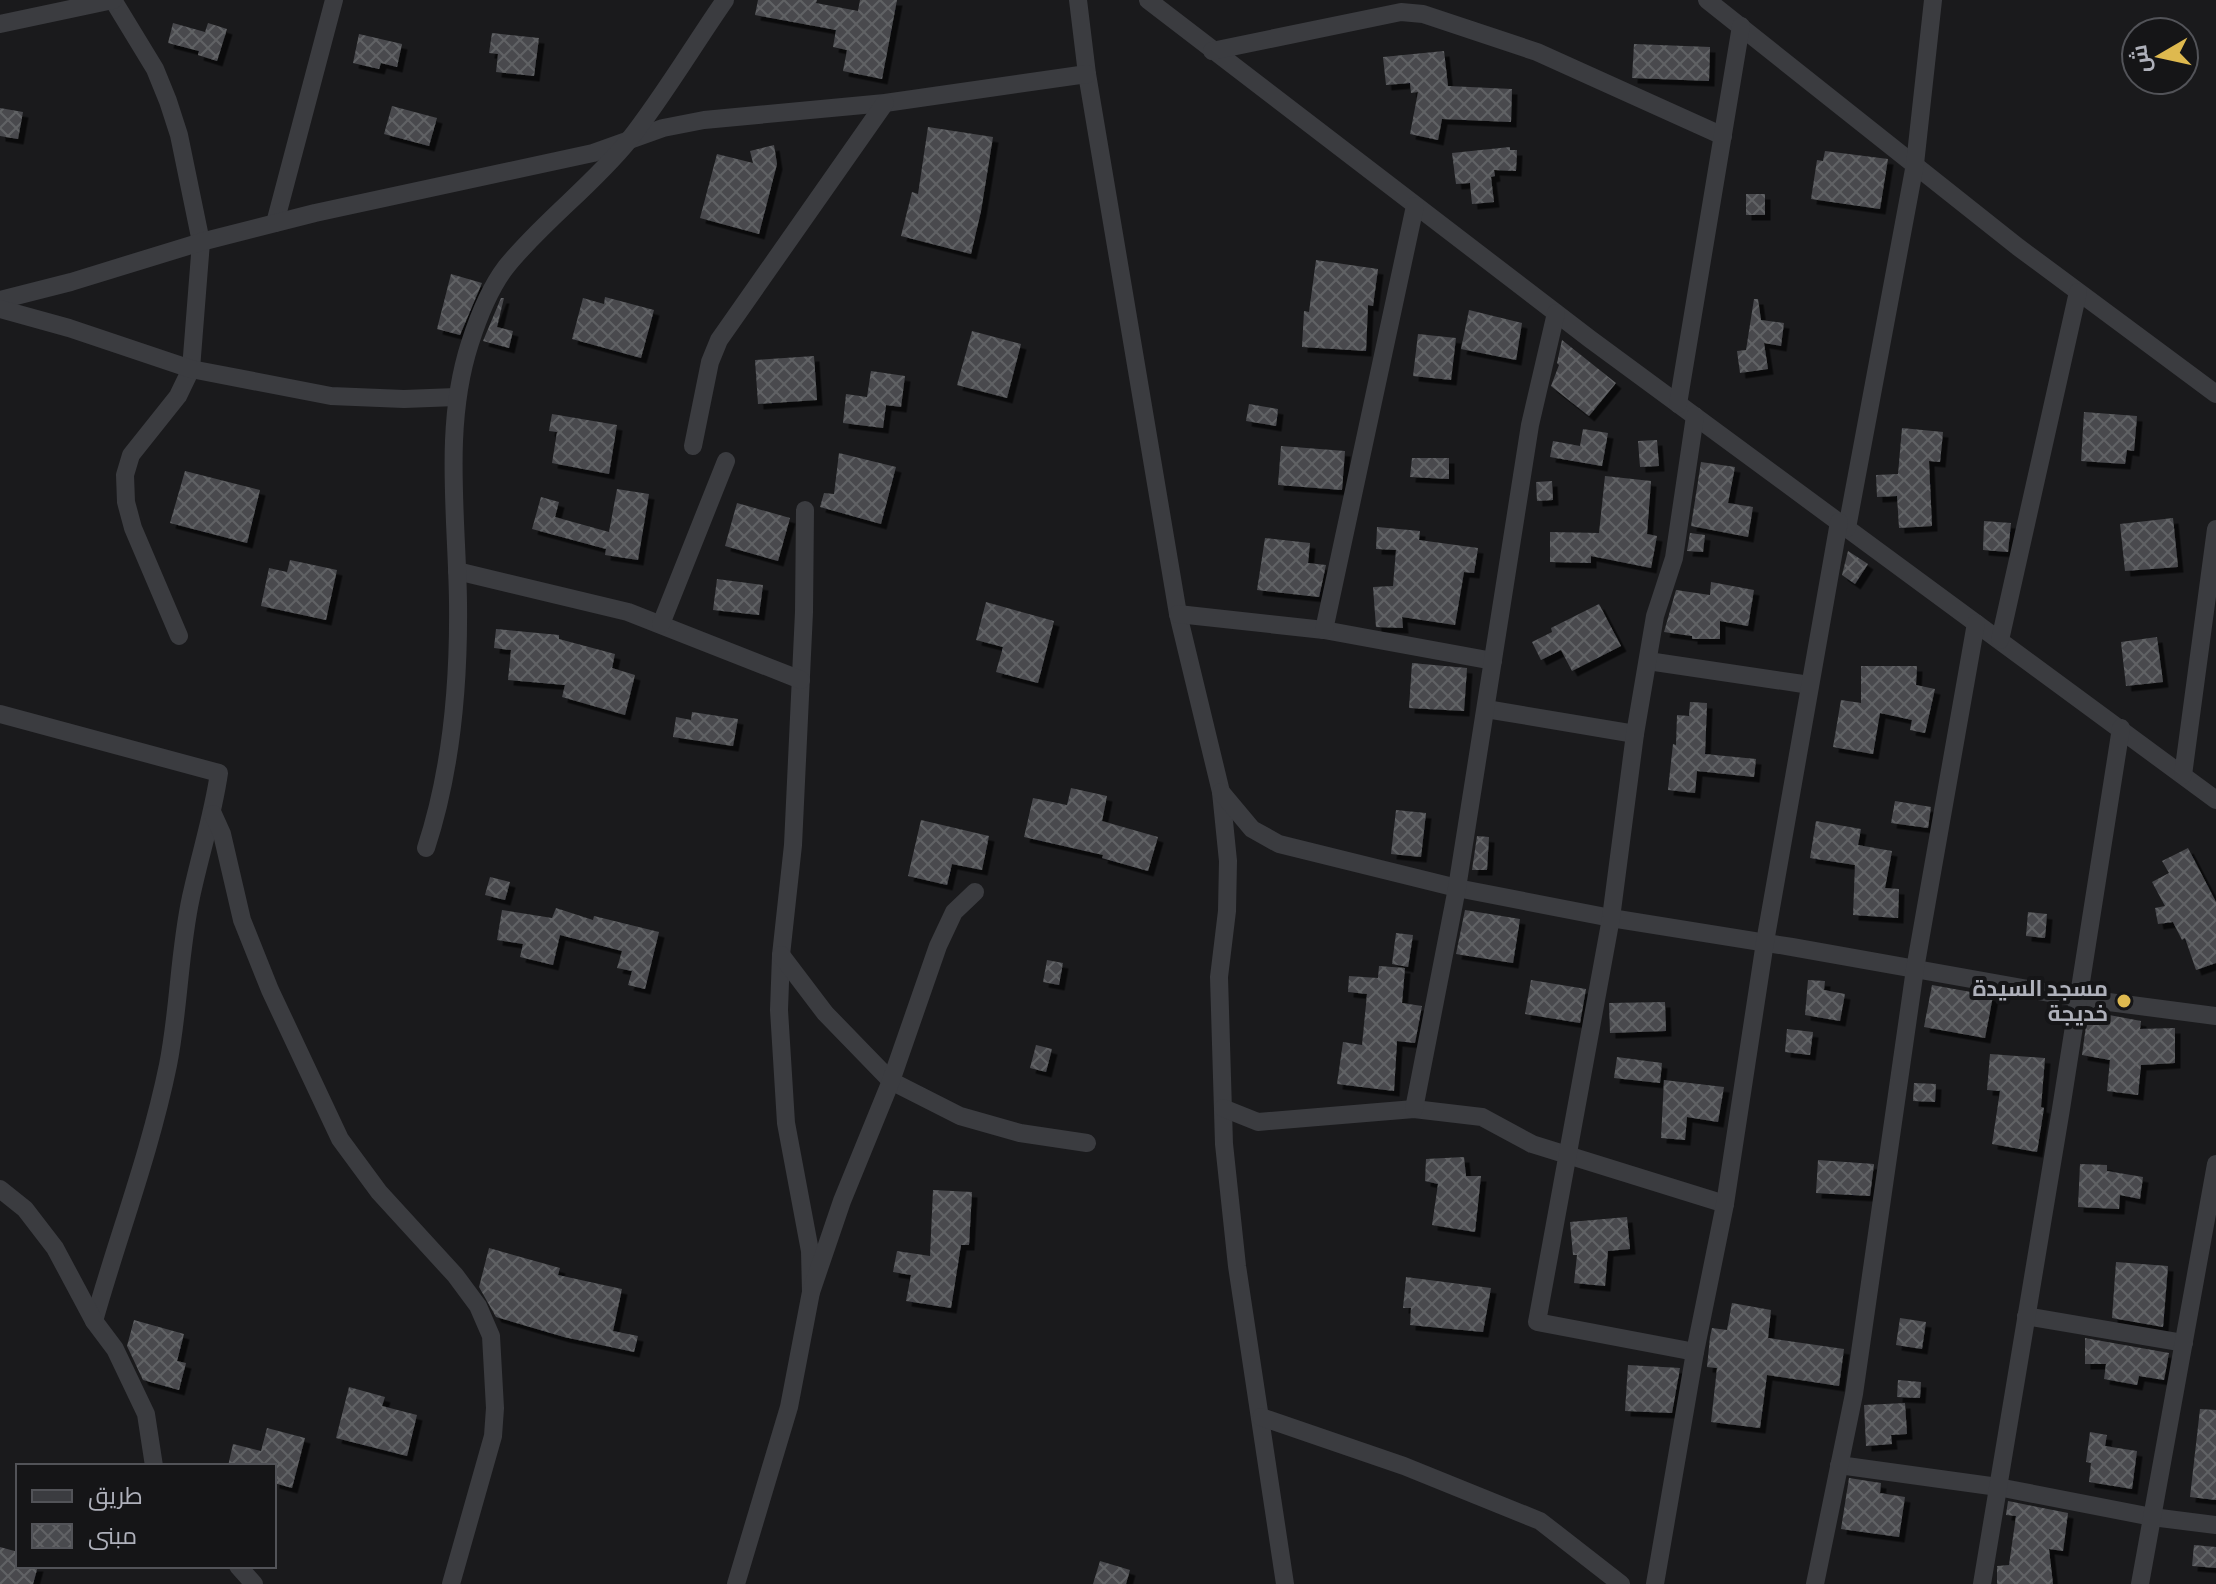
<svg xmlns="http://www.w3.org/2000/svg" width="2216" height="1584" font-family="'PT Sans Narrow',Cairo,sans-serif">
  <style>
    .building { fill: url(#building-cross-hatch); filter: url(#shadow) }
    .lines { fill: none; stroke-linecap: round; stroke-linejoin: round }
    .street { stroke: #3b3c40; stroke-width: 18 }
    .poi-dot { fill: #deb94f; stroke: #151517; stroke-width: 3 }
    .labels { text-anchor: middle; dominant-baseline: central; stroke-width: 8; stroke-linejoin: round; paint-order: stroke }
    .poi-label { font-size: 22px; font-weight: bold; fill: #aeb0ba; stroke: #151517; text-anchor: end }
  </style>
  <defs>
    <pattern id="building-cross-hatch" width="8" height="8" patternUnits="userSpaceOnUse" patternTransform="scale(2)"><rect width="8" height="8" fill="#494a4e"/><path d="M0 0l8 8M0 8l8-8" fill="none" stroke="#616265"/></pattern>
    <filter id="shadow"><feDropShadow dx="5.5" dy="5.5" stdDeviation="0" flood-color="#0009"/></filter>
  </defs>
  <rect width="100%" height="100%" fill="#1a1a1c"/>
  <g class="building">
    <polygon points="758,0 817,0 816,3 858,11 860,0 897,0 882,79 843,71 847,50 833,47 836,30 755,15"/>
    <polygon points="173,23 205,32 208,23 227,29 217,61 198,55 199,51 168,43"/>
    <polygon points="492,33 539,38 534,76 496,72 498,54 489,53"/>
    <polygon points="359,34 402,44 397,67 381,63 379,69 353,63"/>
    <polygon points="1634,44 1710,47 1709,81 1632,78"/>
    <polygon points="1444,51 1448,86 1512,89 1511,122 1442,119 1438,140 1410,134 1418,92 1411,93 1410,83 1386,85 1383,57"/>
    <polygon points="392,106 437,118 429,146 384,134"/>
    <polygon points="0,108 23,112 18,139 0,136"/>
    <polygon points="928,127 993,137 981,211 971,254 901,236 912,192 918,194"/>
    <polygon points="774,145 777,164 759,234 700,218 717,154 753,163 750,151"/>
    <polygon points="1510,147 1510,150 1517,150 1516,171 1494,170 1495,176 1491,177 1494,202 1472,204 1470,183 1456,184 1452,153"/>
    <polygon points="1825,151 1888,159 1880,209 1811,199 1817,160 1823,161"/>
    <rect x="1746" y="194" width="19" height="21"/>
    <polygon points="1316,260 1378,269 1373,306 1368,305 1366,351 1302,347 1304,311 1309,312"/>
    <polygon points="451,274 482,283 460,335 437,329"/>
    <polygon points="605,297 654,310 641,358 572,339 583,298 604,304"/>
    <polygon points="501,298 504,298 497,327 513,331 509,348 483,341"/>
    <polygon points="1754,299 1758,299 1761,320 1784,323 1781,346 1764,343 1768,369 1740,373 1737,351 1746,350"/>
    <polygon points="1469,310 1522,323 1516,360 1461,349"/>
    <polygon points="972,331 1021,344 1007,398 957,385"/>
    <polygon points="1418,334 1456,338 1451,380 1413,376"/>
    <polygon points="1562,340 1616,383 1589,416 1551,386 1559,365 1557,363"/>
    <polygon points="814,356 817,400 758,404 755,360"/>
    <polygon points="871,371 905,376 901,407 886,405 883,428 843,423 846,394 867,397"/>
    <polygon points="1249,404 1278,409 1276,426 1246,421"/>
    <polygon points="2084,412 2137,416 2134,451 2127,450 2125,464 2081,461"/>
    <polygon points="552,414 617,425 609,474 552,463 557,432 549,431"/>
    <polygon points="1902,428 1943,432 1940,462 1929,461 1932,526 1899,528 1897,496 1877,497 1876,475 1898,474"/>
    <polygon points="1583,429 1608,433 1602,466 1550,457 1553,441 1580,446"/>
    <polygon points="1657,440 1659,466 1640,467 1638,441"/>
    <polygon points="1281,446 1345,451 1342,490 1278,485"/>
    <polygon points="839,453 896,467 881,524 820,507 824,493 834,494"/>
    <polygon points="1412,458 1449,458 1449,479 1410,477"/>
    <polygon points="1701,462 1735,467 1728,503 1753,507 1748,537 1691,526"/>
    <polygon points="185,471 260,490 247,543 170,523"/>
    <polygon points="1605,476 1651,481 1647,534 1657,536 1651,568 1591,556 1591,563 1550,562 1550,532 1599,533"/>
    <polygon points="1552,481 1553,500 1537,501 1536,482"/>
    <polygon points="617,489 649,494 638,560 605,555 606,549 532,529 541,497 559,502 555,517 609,532"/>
    <polygon points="737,503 790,518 778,561 725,546"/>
    <polygon points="2173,518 2178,567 2125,571 2120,524"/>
    <polygon points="1984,521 2011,523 2008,552 1983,550"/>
    <polygon points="1377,527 1420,531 1419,540 1478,548 1474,573 1464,572 1455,625 1402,617 1403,628 1376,627 1373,587 1393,586 1396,550 1376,549"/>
    <polygon points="1690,533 1705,535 1703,552 1687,551"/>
    <polygon points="1265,538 1310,543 1308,563 1326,565 1319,597 1257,590"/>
    <polygon points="1848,551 1868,564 1855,584 1842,575"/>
    <polygon points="290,560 337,570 326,620 261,606 269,568 287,572"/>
    <polygon points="717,579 763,585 759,615 713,610"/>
    <polygon points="1711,582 1754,590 1748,626 1720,621 1720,639 1692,639 1692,636 1664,632 1676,590 1710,595"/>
    <polygon points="986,602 1054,621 1038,683 996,672 1003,647 976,640"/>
    <polygon points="1599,604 1621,646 1572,671 1561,650 1541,660 1532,642 1552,632 1551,628"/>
    <polygon points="496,629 559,635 559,639 615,654 612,668 635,675 625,715 562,697 565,685 508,680 511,650 494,648"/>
    <polygon points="2157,637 2163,682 2126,686 2121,642"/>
    <polygon points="1412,663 1467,668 1464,711 1409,708"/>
    <polygon points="1861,666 1917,666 1916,685 1935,689 1925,733 1910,730 1912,720 1880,713 1873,754 1833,747 1841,700 1861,703"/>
    <polygon points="1690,702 1707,703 1705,754 1756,759 1754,777 1697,771 1695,793 1668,790 1673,744 1676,745 1677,715 1689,716"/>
    <polygon points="692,712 738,719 733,746 673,737 676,717 691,720"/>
    <polygon points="1071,788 1107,796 1102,821 1158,837 1148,871 1102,858 1103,855 1024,837 1033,798 1067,805"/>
    <polygon points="1895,801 1931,807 1928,828 1891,823"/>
    <polygon points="1396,810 1426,813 1421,857 1391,854"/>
    <polygon points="921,820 989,836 982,870 952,864 947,885 908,876"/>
    <polygon points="1816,821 1861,829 1858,845 1892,851 1885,888 1899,889 1898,918 1853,915 1855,865 1810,858"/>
    <polygon points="1477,836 1489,837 1487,870 1472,870"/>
    <polygon points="2188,848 2216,902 2216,963 2196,970 2185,938 2182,940 2173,922 2158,924 2155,908 2165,906 2152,882 2169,873 2162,861"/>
    <polygon points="490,877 510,882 505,900 485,895"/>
    <polygon points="556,908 593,920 594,916 659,932 645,989 628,985 632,971 617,968 622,951 560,935 553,965 520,957 523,944 497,940 502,910 552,918"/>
    <polygon points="1465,910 1520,919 1513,963 1456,954"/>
    <polygon points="2028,912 2047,914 2045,938 2026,936"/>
    <polygon points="1396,933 1413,935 1408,967 1392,964"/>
    <polygon points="1047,960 1063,963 1059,985 1043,982"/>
    <polygon points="1379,966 1405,968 1402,1003 1422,1006 1415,1043 1397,1041 1394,1091 1337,1084 1343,1042 1362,1045 1367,994 1348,992 1349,976 1378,978"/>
    <polygon points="1531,980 1586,989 1580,1023 1525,1014"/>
    <polygon points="1808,980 1825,981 1824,990 1845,994 1840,1021 1805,1015"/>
    <polygon points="1932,985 1993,996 1985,1038 1924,1027"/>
    <polygon points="1665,1002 1666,1031 1610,1033 1609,1003"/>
    <polygon points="2088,1011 2141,1021 2140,1029 2175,1028 2175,1063 2141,1065 2138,1095 2107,1091 2110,1060 2082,1055"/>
    <polygon points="1787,1029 1813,1032 1810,1055 1785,1052"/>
    <polygon points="1036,1045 1052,1049 1046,1072 1030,1068"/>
    <polygon points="1990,1054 2045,1058 2041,1107 2044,1108 2037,1152 1992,1144 2000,1091 1987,1090"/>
    <polygon points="1617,1057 1662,1063 1660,1083 1614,1078"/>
    <polygon points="1664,1080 1724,1087 1718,1122 1687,1117 1685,1140 1661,1138"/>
    <polygon points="1914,1083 1936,1084 1935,1102 1913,1101"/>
    <polygon points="1464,1157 1466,1176 1481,1176 1475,1232 1432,1225 1438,1184 1425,1181 1426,1159"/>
    <polygon points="1818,1160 1874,1164 1870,1196 1816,1193"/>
    <polygon points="2080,1164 2107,1165 2107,1171 2143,1177 2140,1199 2120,1195 2119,1209 2078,1207"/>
    <polygon points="933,1190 972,1192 969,1245 961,1245 951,1308 906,1301 911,1275 893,1272 897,1251 930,1256"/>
    <polygon points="1627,1217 1630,1249 1608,1251 1605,1286 1574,1283 1577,1255 1573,1255 1570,1222"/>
    <polygon points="489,1248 560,1268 558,1275 622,1289 613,1331 638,1336 634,1352 564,1337 496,1317 479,1287"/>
    <polygon points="2116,1262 2168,1266 2163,1327 2112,1318"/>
    <polygon points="1406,1277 1491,1288 1483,1332 1410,1325 1411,1308 1403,1308"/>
    <polygon points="1732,1303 1771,1310 1768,1338 1844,1349 1839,1386 1767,1375 1760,1428 1711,1422 1717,1368 1707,1367 1710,1337 1712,1328 1727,1330"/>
    <polygon points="1900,1318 1926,1322 1922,1349 1896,1345"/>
    <polygon points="134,1320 184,1334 177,1361 186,1363 179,1390 143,1380 127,1346"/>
    <polygon points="2085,1338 2169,1353 2164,1380 2139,1376 2137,1385 2104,1379 2106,1364 2085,1364"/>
    <polygon points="1628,1365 1680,1368 1672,1413 1625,1411"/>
    <polygon points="1898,1380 1921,1382 1920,1398 1897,1397"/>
    <polygon points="349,1387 385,1397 382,1406 417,1415 407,1456 336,1438"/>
    <polygon points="1905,1403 1907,1434 1891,1435 1892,1444 1866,1446 1864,1405"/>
    <polygon points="2200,1409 2216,1410 2216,1500 2190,1497"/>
    <polygon points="267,1428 305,1438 292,1488 274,1483 274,1466 228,1466 233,1444 261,1451"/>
    <polygon points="2090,1432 2107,1435 2105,1446 2137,1451 2132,1489 2089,1482 2091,1463 2086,1462"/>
    <polygon points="1849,1478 1881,1483 1880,1493 1905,1497 1899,1537 1841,1529"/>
    <polygon points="2008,1501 2068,1513 2063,1551 2049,1549 2053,1584 1997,1584 1997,1566 2009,1565 2016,1516 2006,1515"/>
    <polygon points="2194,1545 2216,1547 2216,1568 2192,1566"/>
    <polygon points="0,1547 18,1552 18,1566 38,1566 33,1584 0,1584"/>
    <polygon points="1100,1561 1130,1570 1126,1584 1093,1584"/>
  </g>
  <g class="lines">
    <g class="street">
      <polyline points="113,0 155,69 168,101 179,135 201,242 191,369 178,396 131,455 125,475 126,502 133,528 179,636"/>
      <polyline points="1078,0 1087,74 1178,614 1221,792 1228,861 1227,911 1219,977 1224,1144 1237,1266 1285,1584"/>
      <polyline points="1148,0 1590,339 2216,800"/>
      <polyline points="1707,0 2018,247 2216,394"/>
      <polyline points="0,24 113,0"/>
      <polyline points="1212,51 1401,12 1423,14 1537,52 1723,136"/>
      <polyline points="275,223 334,0"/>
      <polyline points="0,300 71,282 201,242 315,213 593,153 663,128 704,120 885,103 1087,74"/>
      <polyline points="0,309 69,328 191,369 331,396 404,399 456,397"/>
      <polyline points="1678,404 1741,26"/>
      <polyline points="693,446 710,362 719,340 885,103"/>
      <polyline points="805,510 804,612 793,845 781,955 779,1010 786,1123 810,1251 811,1292"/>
      <polyline points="1847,528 1915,164 1933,0"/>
      <polyline points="457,571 628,612 801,680"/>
      <polyline points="1178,614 1324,630 1493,661"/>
      <polyline points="661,624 726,461"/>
      <polyline points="1324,630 1415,206"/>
      <polyline points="2000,640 2078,292"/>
      <polyline points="1648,661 1810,685"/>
      <polyline points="1486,709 1635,734"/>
      <path d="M 0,714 L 219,773 C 213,815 200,855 191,897 C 179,952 179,1010 168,1065 C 150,1153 118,1236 94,1321"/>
      <polyline points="2183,775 2216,529"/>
      <polyline points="1221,792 1252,829 1279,844 1457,888 1611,918 1792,947 2078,998 2216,1016"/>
      <polyline points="213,814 222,834 242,920 270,990 340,1139 379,1192 455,1275 478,1306 491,1336 495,1408 493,1436 451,1584"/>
      <path d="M 426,848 C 452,769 459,685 458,602 C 457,517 443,426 470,343 C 478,318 490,288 506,267 C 543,221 592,186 629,140 C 663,97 693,46 725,0"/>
      <polyline points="781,955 825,1013 891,1081 960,1116 1020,1133 1087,1143"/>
      <polyline points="1223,1108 1258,1122 1414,1109 1482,1117 1532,1144 1725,1204"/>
      <polyline points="1414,1109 1457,888 1530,425 1556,313"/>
      <polyline points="0,1189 25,1209 55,1248 94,1321 115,1349 146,1414 154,1466"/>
      <polyline points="2026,1316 2184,1343"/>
      <polyline points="1695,1352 1537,1322 1611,918 1635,734 1655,616 1674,558 1695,416"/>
      <polyline points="1261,1417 1404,1466 1540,1521 1621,1584"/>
      <polyline points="1839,1465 1998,1487 2152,1517 2216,1525"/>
      <polyline points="238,1566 254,1584"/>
      <polyline points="736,1584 789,1407 811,1292 842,1201 891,1081 938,946 954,912 975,892"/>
      <polyline points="1655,1584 1695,1352 1725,1204 1765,942 1839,522"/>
      <polyline points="1815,1584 1854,1394 1915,969 1976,623"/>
      <polyline points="1982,1584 2061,1109 2121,728"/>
      <polyline points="2140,1584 2216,1164"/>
    </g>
  </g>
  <circle class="poi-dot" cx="2124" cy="1001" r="8"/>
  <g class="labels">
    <g class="poi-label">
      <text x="2108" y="988">مسجد السيدة<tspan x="2108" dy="25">خديجة</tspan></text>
    </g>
  </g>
  <rect x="16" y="1464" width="260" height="104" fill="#151517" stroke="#525358" stroke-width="2"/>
  <rect x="32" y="1490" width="40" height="12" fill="#3b3c40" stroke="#525358" stroke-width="2"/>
  <text x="88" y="1504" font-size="24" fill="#aeb0ba">طريق</text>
  <rect x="32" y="1524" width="40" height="24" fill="url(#building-cross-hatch)" stroke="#525358" stroke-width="2"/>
  <text x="88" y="1544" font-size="24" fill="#aeb0ba">مبنى</text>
  <g transform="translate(2160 56) rotate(261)"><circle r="38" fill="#151517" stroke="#525358" stroke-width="2"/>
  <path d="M0-6L14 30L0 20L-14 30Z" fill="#deb94f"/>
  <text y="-12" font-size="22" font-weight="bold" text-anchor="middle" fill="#aeb0ba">ش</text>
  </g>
</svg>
